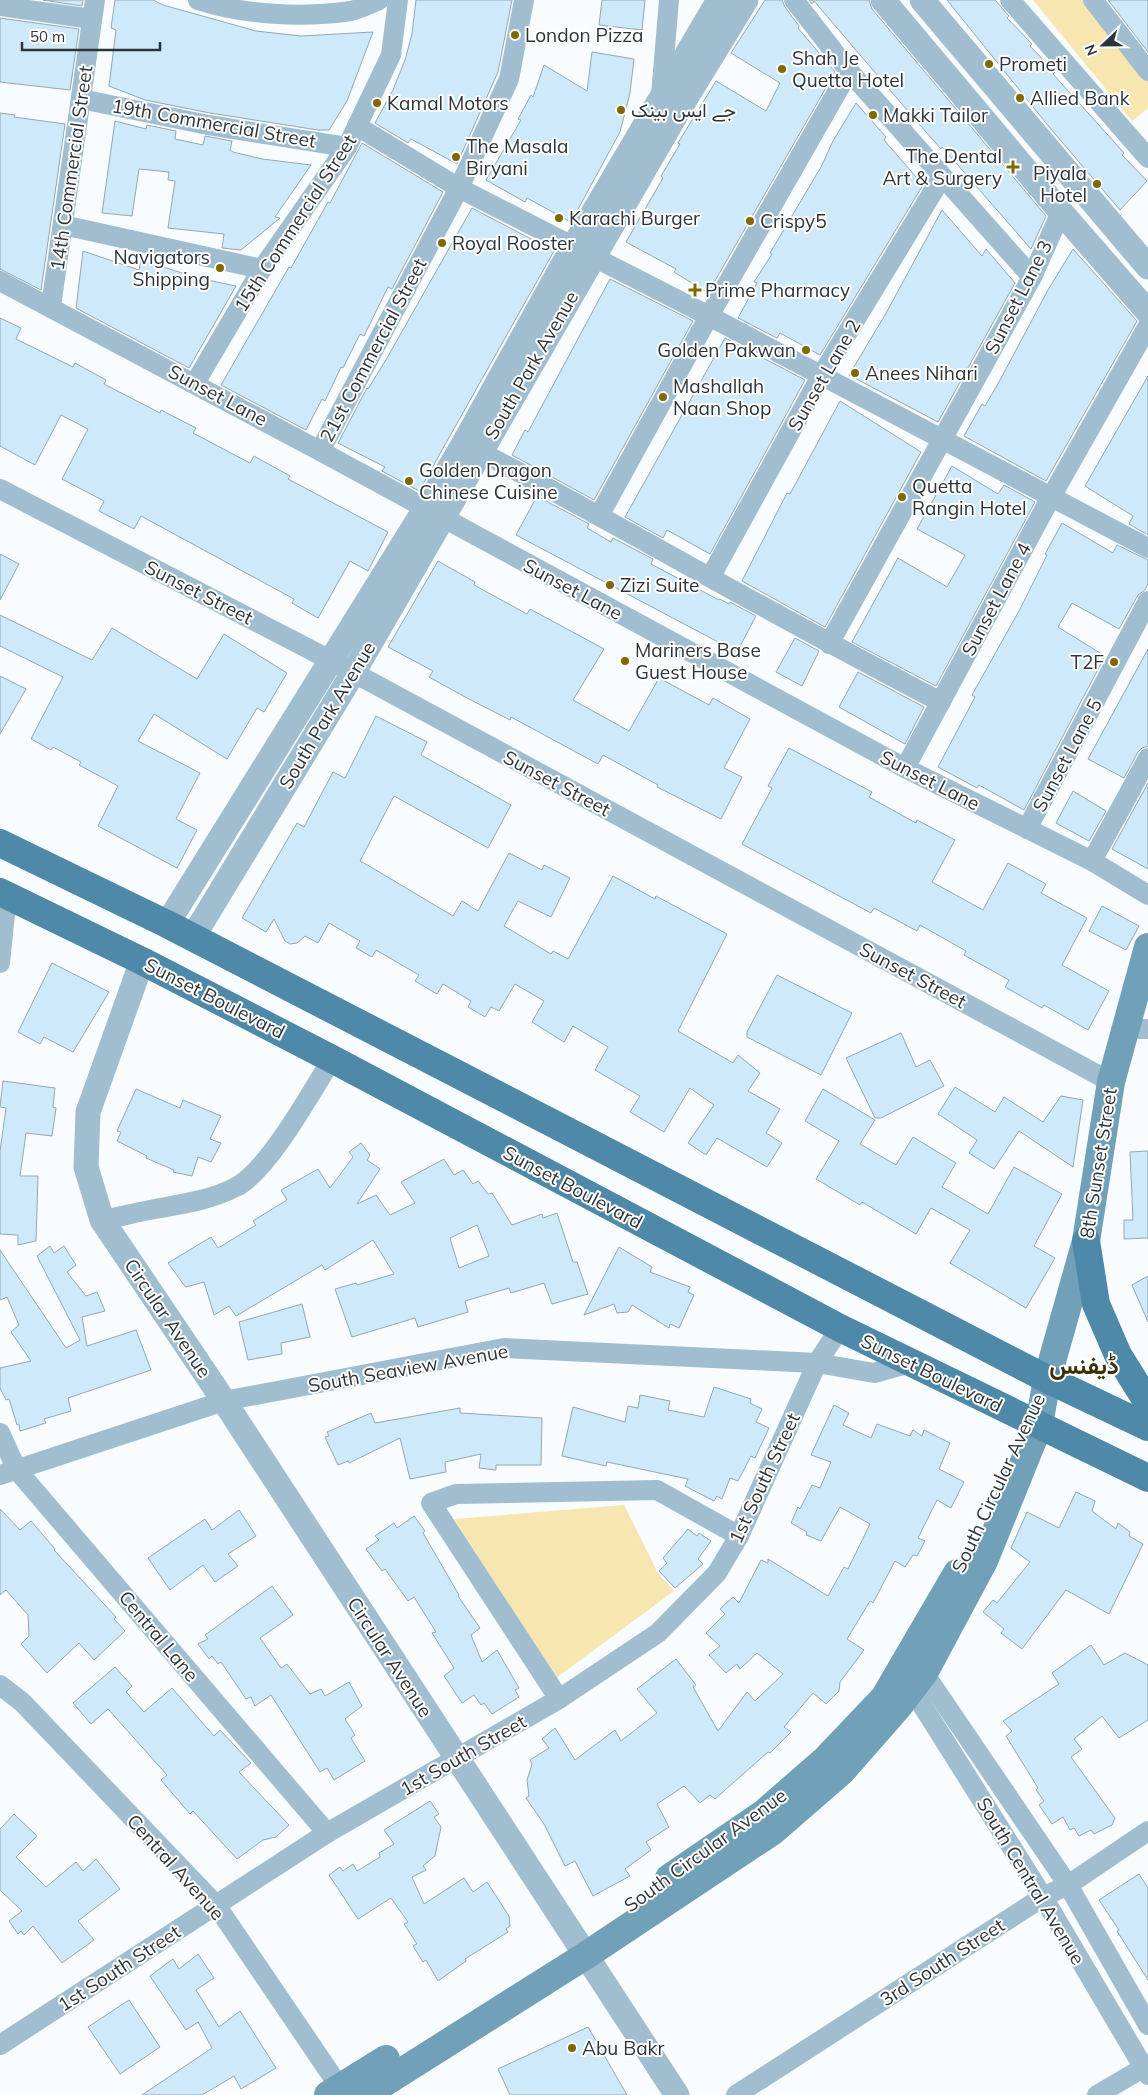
<svg xmlns="http://www.w3.org/2000/svg" width="1148" height="2095" font-family="Mulish,Vazirmatn,sans-serif">
  <style>
    .green { fill: #f7e6b0 }
    .building { fill: #ceeafa; stroke: #92a7b3; fill-rule: evenodd }
    .lines { fill: none; stroke-linecap: round; stroke-linejoin: round }
    .minor { stroke: #a0bed0; stroke-width: 20 }
    .tertiary { stroke: #a0bed0; stroke-width: 25 }
    .secondary { stroke: #71a0b9; stroke-width: 28 }
    .primary { stroke: #4e89a9; stroke-width: 28 }
    .poi-dot { fill: #806800; stroke: #fff; stroke-width: 2 }
    .labels { text-anchor: middle; dominant-baseline: central; stroke-width: 4; stroke-linejoin: round; paint-order: stroke }
    .poi-label { font-size: 19px; fill: #2c3439; stroke: #fff; text-anchor: start }
    .street-label { font-size: 19px; fill: #2c3439; stroke: #fff }
    .district-label { font-size: 24px; font-weight: bold; fill: #3c3005; stroke: #fff }
  </style>
  <rect width="100%" height="100%" fill="#f8fcff"/>
  <g class="green">
    <polygon points="1033,0 1083,0 1148,81 1148,108 1132,121"/>
    <polygon points="624,1505 658,1573 674,1591 556,1678 454,1519"/>
  </g>
  <g class="building">
    <polygon points="43,0 83,0 82,6"/>
    <polygon points="115,0 153,0 163,5 256,31 301,36 373,32 347,101 329,130 318,130 210,113 145,100 109,86 116,30 111,28"/>
    <polygon points="416,0 512,0 498,72 457,164 411,139 408,143 375,123 393,90 405,60 412,34"/>
    <polygon points="602,0 645,0 642,30 599,25"/>
    <polygon points="765,0 782,0 785,7 799,26 798,28 835,72 708,293 674,272 676,269 626,242 663,178 661,176 680,144 678,143 716,81 766,111 780,83 731,53"/>
    <polygon points="809,0 869,0 872,9 1046,216 1031,249 942,147 941,149 919,124 814,1 812,4"/>
    <polygon points="947,0 995,0 1009,16 1007,18 1032,44 1030,46 1055,72 1053,74 1124,153 1122,155 1147,181 1120,210 1050,128"/>
    <polygon points="1108,0 1148,0 1148,52"/>
    <polygon points="0,18 79,29 70,90 0,82"/>
    <polygon points="592,52 634,59 630,93 620,132 571,222 527,198 525,202 486,180 521,120 518,119 531,95 533,97 544,65 587,91"/>
    <polygon points="856,103 886,137 884,140 923,185 820,355 780,333 777,338 738,318 757,283 754,282 772,254 770,253 821,167 833,141"/>
    <polygon points="0,113 15,115 14,117 65,124 41,290 0,269"/>
    <polygon points="115,121 146,129 147,125 176,131 175,139 203,145 205,136 232,141 230,150 233,152 262,159 311,165 275,217 280,218 241,250 222,248 224,234 168,228 175,181 168,180 169,172 139,169 132,216 102,213"/>
    <polygon points="362,143 443,192 392,289 388,287 364,336 360,334 343,368 341,367 325,401 322,399 306,430 221,385 289,267 291,268 328,202 330,203"/>
    <polygon points="472,208 554,251 419,491 382,471 385,467 338,443 367,388 368,389 387,358"/>
    <polygon points="942,210 982,256 986,249 1015,283 938,422 849,375 885,315"/>
    <polygon points="1073,249 1137,321 1046,481 964,436 982,404 985,406 999,382 1048,290"/>
    <polygon points="83,251 139,270 141,260 198,278 236,286 189,368 76,308"/>
    <polygon points="610,279 693,321 594,500 512,455 525,430 528,432"/>
    <polygon points="0,318 21,328 16,339 73,367 75,363 106,380 104,384 160,413 161,410 196,428 193,433 250,463 254,456 290,476 288,479 388,532 368,571 350,561 318,618 292,603 294,599 141,516 134,529 99,511 104,501 62,479 88,429 61,415 35,465 0,446"/>
    <polygon points="725,338 805,380 710,554 667,530 663,538 625,517"/>
    <polygon points="1148,376 1148,535 1129,524 1133,516 1085,486"/>
    <polygon points="840,401 921,452 825,627 742,581 787,493 790,494"/>
    <polygon points="952,466 998,494 1004,485 1035,502 936,686 852,642 898,558 947,587 965,555 917,529"/>
    <polygon points="537,496 589,524 587,528 611,542 613,538 653,559 651,564 719,600 720,599 729,604 730,602 756,616 737,652 516,535"/>
    <polygon points="1062,523 1113,553 1117,545 1148,560 1148,584 1145,590 1138,595 1119,629 1072,603 1058,627 1105,656 1024,810 979,785 977,788 938,767 975,697 972,695 1020,609 1047,555 1045,554"/>
    <polygon points="0,554 19,564 0,600"/>
    <polygon points="438,561 475,582 474,585 527,614 530,609 604,649 573,700 629,731 659,678 709,705 713,698 750,719 724,768 742,777 721,819 657,787 658,785 603,755 598,764 511,717 510,720 467,698 429,677 433,671 388,647"/>
    <polygon points="0,615 92,660 112,628 197,679 224,634 287,673 264,712 257,708 227,759 154,714 138,741 200,773 176,819 197,830 177,868 98,826 118,786 79,765 81,762 53,747 51,750 31,739 63,677 0,646"/>
    <polygon points="795,638 819,651 802,686 776,672"/>
    <polygon points="1148,649 1148,746 1142,748 1138,752 1124,778 1088,759"/>
    <polygon points="858,672 924,707 905,744 839,707"/>
    <polygon points="0,676 26,689 0,734"/>
    <polygon points="376,716 427,742 421,755 511,805 488,848 394,796 360,861 364,863 453,916 462,901 478,911 509,853 542,870 544,865 570,878 551,917 518,901 504,926 551,954 553,951 568,959 613,876 655,899 656,896 727,934 678,1031 733,1063 738,1055 760,1073 748,1091 780,1109 766,1133 782,1143 767,1167 717,1138 706,1155 688,1143 714,1105 690,1088 664,1132 630,1112 640,1096 595,1070 608,1047 573,1026 564,1042 532,1022 544,1001 515,984 499,1011 491,1007 485,1017 468,1007 471,1001 443,984 437,994 415,981 419,975 376,950 372,957 356,948 360,941 329,923 318,943 305,936 297,943 290,944 285,941 274,919 266,932 242,918 297,823 304,827 333,772 345,778"/>
    <polygon points="789,748 872,792 869,797 916,823 917,820 955,840 932,882 983,910 1008,863 1046,884 1041,893 1087,918 1062,965 1109,991 1088,1030 1044,1005 1042,1008 1005,987 1009,980 964,955 966,951 920,925 917,931 874,908 871,913 742,844 772,788 768,786"/>
    <polygon points="1148,783 1148,869 1112,849"/>
    <polygon points="1073,791 1106,811 1089,841 1056,823"/>
    <polygon points="1102,906 1139,926 1126,950 1089,931"/>
    <polygon points="52,963 109,992 73,1052 44,1037 40,1044 18,1032"/>
    <polygon points="777,975 852,1013 821,1075 747,1037 747,1032"/>
    <polygon points="901,1033 916,1067 930,1060 944,1086 881,1118 875,1118 846,1058"/>
    <polygon points="3,1081 55,1088 53,1107 56,1108 52,1136 26,1133 20,1176 38,1176 36,1241 18,1245 18,1235 0,1234 0,1151 6,1108 0,1107"/>
    <polygon points="955,1087 995,1112 1004,1097 1043,1122 1061,1096 1083,1100 1073,1167 1019,1131 994,1169 969,1153 977,1140 938,1114"/>
    <polygon points="136,1089 180,1108 183,1100 221,1116 210,1139 221,1143 211,1162 198,1157 192,1176 173,1172 174,1170 146,1158 147,1156 117,1141 121,1132 117,1131"/>
    <polygon points="823,1089 875,1120 860,1144 896,1165 913,1137 956,1163 942,1187 988,1214 1014,1167 1062,1194 1034,1246 1055,1258 1026,1308 950,1263 970,1230 931,1208 916,1234 862,1202 860,1205 816,1179 839,1141 805,1121"/>
    <path d="M 361,1143 L 370,1155 L 367,1160 L 380,1169 L 357,1204 L 376,1195 L 390,1215 L 415,1203 L 401,1182 L 444,1159 L 454,1175 L 463,1170 L 473,1184 L 478,1181 L 488,1194 L 492,1193 L 512,1225 L 542,1214 L 543,1218 L 557,1213 L 573,1262 L 577,1262 L 588,1294 L 552,1304 L 544,1283 L 511,1293 L 509,1288 L 465,1301 L 468,1312 L 418,1327 L 415,1318 L 352,1337 L 335,1289 L 356,1283 L 357,1285 L 394,1274 L 373,1240 L 325,1270 L 322,1265 L 236,1316 L 229,1306 L 214,1315 L 204,1282 L 186,1287 L 184,1285 L 168,1263 L 211,1237 L 218,1248 L 256,1225 L 253,1221 L 287,1200 L 281,1190 L 318,1169 L 330,1188 L 353,1157 L 349,1152 ZM 477,1225 L 489,1256 L 459,1268 L 450,1238 Z"/>
    <polygon points="1148,1151 1148,1238 1124,1239 1124,1220 1133,1220 1130,1152"/>
    <polygon points="50,1246 54,1253 64,1246 76,1265 67,1272 86,1296 97,1292 105,1311 82,1317 87,1346 136,1330 151,1370 68,1398 71,1411 44,1419 46,1423 20,1431 19,1424 17,1425 9,1399 6,1400 0,1388 0,1368 31,1361 11,1332 19,1325 7,1297 0,1300 0,1250 66,1348 80,1340 37,1256"/>
    <polygon points="619,1247 652,1267 650,1272 690,1287 688,1292 694,1295 679,1328 670,1324 669,1328 632,1305 628,1312 617,1313 614,1304 584,1315"/>
    <polygon points="1148,1276 1148,1322 1132,1285"/>
    <polygon points="302,1304 310,1337 281,1343 282,1354 248,1360 239,1322"/>
    <polygon points="714,1387 751,1399 750,1403 762,1409 756,1422 769,1428 755,1458 751,1456 738,1481 730,1478 722,1499 717,1496 714,1501 685,1486 688,1479 607,1462 606,1466 562,1456 573,1407 625,1422 628,1406 638,1408 640,1395 670,1401 668,1410 704,1417"/>
    <polygon points="834,1405 849,1413 843,1425 871,1438 877,1424 910,1436 913,1430 922,1436 924,1430 950,1443 939,1469 964,1482 951,1508 937,1500 918,1538 925,1541 917,1556 913,1555 905,1567 895,1561 873,1603 870,1601 847,1639 864,1650 840,1682 839,1691 826,1704 813,1693 784,1727 791,1732 770,1753 768,1752 715,1799 710,1795 700,1803 684,1786 657,1804 669,1827 646,1842 651,1850 625,1869 630,1876 593,1896 575,1861 565,1866 544,1824 526,1798 529,1796 527,1780 532,1764 530,1760 549,1748 542,1739 555,1728 575,1760 615,1730 621,1741 657,1713 637,1689 676,1659 696,1685 693,1687 718,1731 747,1692 755,1701 783,1674 757,1653 740,1669 737,1664 726,1673 709,1655 720,1646 706,1633 725,1614 720,1609 733,1597 739,1603 761,1560 768,1563 768,1559 828,1596 844,1567 848,1569 870,1524 840,1507 821,1541 806,1535 807,1532 791,1523 798,1507 800,1509 812,1485 820,1488 831,1462 811,1455"/>
    <polygon points="460,1408 460,1413 542,1418 541,1465 496,1465 496,1470 479,1468 481,1454 445,1462 446,1472 410,1479 400,1438 349,1463 348,1461 338,1465 325,1437 329,1436 327,1432 371,1413 375,1423"/>
    <polygon points="1076,1492 1095,1501 1092,1511 1116,1529 1118,1523 1130,1532 1129,1536 1143,1544 1109,1614 1066,1590 1022,1649 1001,1633 1004,1629 983,1612 993,1600 997,1603 1030,1562 1011,1548 1027,1512 1059,1528"/>
    <polygon points="0,1509 20,1530 31,1521 55,1549 54,1550 116,1617 114,1619 125,1631 94,1660 79,1643 47,1673 21,1644 29,1636 28,1615 6,1590 0,1595"/>
    <polygon points="239,1510 256,1536 228,1554 238,1566 215,1582 203,1565 170,1590 148,1558 205,1519 212,1530"/>
    <polygon points="414,1516 425,1531 423,1533 459,1595 458,1596 480,1628 471,1635 482,1662 497,1650 519,1688 515,1690 519,1697 492,1714 484,1703 481,1705 474,1695 462,1703 444,1676 454,1668 432,1633 436,1632 414,1597 408,1601 385,1569 382,1571 366,1549 379,1540 375,1536 394,1523 397,1528"/>
    <polygon points="688,1529 697,1536 699,1533 711,1541 698,1559 703,1564 675,1588 659,1571 667,1563 663,1558"/>
    <polygon points="272,1586 293,1615 260,1638 281,1668 287,1664 310,1694 321,1689 325,1696 349,1682 362,1706 345,1719 355,1735 351,1738 365,1761 334,1780 327,1768 320,1772 271,1695 255,1706 251,1697 246,1699 221,1662 218,1664 212,1656 209,1659 198,1644 208,1639 205,1635"/>
    <polygon points="1091,1645 1104,1665 1125,1653 1148,1665 1148,1720 1119,1738 1102,1716 1074,1739 1082,1749 1071,1757 1115,1818 1112,1825 1094,1834 1091,1830 1079,1836 1074,1828 1070,1830 1063,1817 1052,1824 1039,1805 1044,1801 1036,1790 1038,1788 1006,1736 1012,1731 1003,1721 1059,1684 1052,1673"/>
    <polygon points="115,1667 132,1686 126,1692 144,1712 172,1688 214,1736 220,1730 251,1763 239,1772 289,1825 276,1837 263,1840 237,1859 193,1811 190,1814 161,1780 167,1775 108,1709 91,1724 73,1703"/>
    <polygon points="430,1801 439,1814 434,1817 441,1827 435,1856 423,1866 426,1870 412,1877 424,1904 464,1878 473,1892 487,1882 509,1916 510,1926 506,1929 508,1932 465,1959 466,1961 438,1981 426,1960 423,1962 413,1946 417,1944 404,1924 408,1922 391,1898 358,1919 329,1875 340,1867 343,1871 353,1864 357,1871 380,1857 379,1853 394,1844 384,1830"/>
    <polygon points="14,1814 37,1836 16,1857 46,1887 76,1862 83,1871 96,1859 120,1889 78,1921 94,1940 62,1963 33,1926 24,1935 21,1931 18,1934 9,1921 22,1911 0,1890 0,1829"/>
    <polygon points="1139,1874 1148,1888 1148,1980 1117,1931 1119,1930 1099,1900"/>
    <polygon points="198,1954 214,1978 196,1990 219,2027 240,2011 276,2068 241,2089 234,2076 202,2095 142,2095 212,2048 198,2022 186,2030 150,1976 173,1959 179,1969"/>
    <polygon points="129,2000 160,2047 120,2074 88,2027"/>
    <polygon points="588,2027 627,2095 510,2095 498,2069"/>
  </g>
  <g class="lines">
    <g class="minor">
      <path d="M 198,0 C 243,15 303,18 351,11 C 360,9 370,4 379,0"/>
      <polyline points="794,0 849,71 1032,277"/>
      <polyline points="1010,0 1148,158"/>
      <polyline points="1093,0 1148,71"/>
      <polyline points="0,6 92,19"/>
      <polyline points="661,95 669,0"/>
      <polyline points="81,99 208,125 347,147"/>
      <polyline points="357,126 459,188 709,316 1148,548"/>
      <polyline points="63,225 262,269"/>
      <polyline points="0,281 320,451 905,768 1092,861 1148,895"/>
      <polyline points="51,306 95,0"/>
      <polyline points="195,383 262,269 347,147 391,55 398,0"/>
      <polyline points="320,451 459,188 509,79 524,0"/>
      <path d="M 481,452 C 635,534 786,622 941,702"/>
      <polyline points="0,489 332,661 1111,1082"/>
      <polyline points="599,516 709,316 849,71"/>
      <polyline points="711,576 821,376 942,177"/>
      <polyline points="829,644 1032,277 1061,212"/>
      <polyline points="905,768 1051,497 1148,326"/>
      <polyline points="1027,829 1148,601"/>
      <polyline points="1092,861 1148,758"/>
      <polyline points="0,963 7,895"/>
      <polyline points="1125,1029 1148,1029"/>
      <path d="M 102,1220 C 120,1217 137,1212 155,1209 C 183,1204 211,1200 236,1187 C 268,1171 312,1091 332,1059"/>
      <polyline points="0,1433 17,1470 327,1833"/>
      <polyline points="0,1475 224,1401 504,1348 817,1363 840,1328"/>
      <polyline points="924,1673 1068,1885 1148,2025"/>
      <polyline points="0,1685 22,1702 216,1905 345,2095"/>
      <polyline points="912,1689 1043,1897 1148,2075"/>
      <polyline points="559,1699 431,1503 456,1494 657,1490 739,1536"/>
      <polyline points="0,2045 327,1833 559,1699 658,1633 717,1573 739,1536 817,1363 874,1373 910,1363"/>
      <polyline points="736,2095 1043,1897 1068,1885 1148,1831"/>
      <polyline points="1097,2095 1148,2065"/>
    </g>
    <g class="tertiary">
      <polyline points="883,0 1061,212 1148,312"/>
      <polyline points="922,0 1148,267"/>
      <polyline points="167,924 425,509 464,443 573,247 719,0"/>
      <polyline points="193,937 353,673 681,106 746,0"/>
      <polyline points="142,961 88,1112 86,1167 102,1220 224,1401 677,2095"/>
    </g>
    <g class="secondary">
      <polyline points="669,1878 764,1813 826,1759 884,1698 957,1573"/>
      <polyline points="328,2095 386,2059"/>
      <polyline points="365,2095 585,1956 773,1831 841,1772 898,1707 924,1673 984,1561 1039,1425 1047,1379 1086,1241 1111,1082 1148,947"/>
    </g>
    <g class="primary">
      <polyline points="0,843 167,924 1047,1379 1148,1427"/>
      <polyline points="0,892 142,961 332,1059 840,1328 1148,1478"/>
      <polyline points="1086,1241 1096,1304 1118,1355 1148,1403"/>
    </g>
  </g>
  <g class="poi-dot">
    <circle cx="515" cy="35" r="5"/>
    <circle cx="989" cy="64" r="5"/>
    <circle cx="782" cy="69" r="5"/>
    <circle cx="1020" cy="98" r="5"/>
    <circle cx="377" cy="103" r="5"/>
    <circle cx="621" cy="110" r="5"/>
    <circle cx="873" cy="115" r="5"/>
    <circle cx="456" cy="157" r="5"/>
    <path d="M1010.5 159.5h5v5h5v5h-5v5h-5v-5h-5v-5h5z"/>
    <circle cx="1097" cy="184" r="5"/>
    <circle cx="559" cy="218" r="5"/>
    <circle cx="750" cy="221" r="5"/>
    <circle cx="442" cy="243" r="5"/>
    <circle cx="220" cy="268" r="5"/>
    <path d="M692.5 282.5h5v5h5v5h-5v5h-5v-5h-5v-5h5z"/>
    <circle cx="806" cy="350" r="5"/>
    <circle cx="855" cy="373" r="5"/>
    <circle cx="663" cy="397" r="5"/>
    <circle cx="409" cy="481" r="5"/>
    <circle cx="902" cy="497" r="5"/>
    <circle cx="610" cy="585" r="5"/>
    <circle cx="625" cy="661" r="5"/>
    <circle cx="1114" cy="662" r="5"/>
    <circle cx="572" cy="2048" r="5"/>
  </g>
  <g class="labels">
    <g class="poi-label">
      <text x="525" y="35">London Pizza</text>
      <text x="792" y="58">Shah Je<tspan x="792" dy="22">Quetta Hotel</tspan></text>
      <text x="999" y="64">Prometi</text>
      <text x="1030" y="98">Allied Bank</text>
      <text x="387" y="103">Kamal Motors</text>
      <text x="631" y="110">جے ایس بینک</text>
      <text x="883" y="115">Makki Tailor</text>
      <text x="466" y="146">The Masala<tspan x="466" dy="22">Biryani</tspan></text>
      <text x="1002" y="156" text-anchor="end">The Dental<tspan x="1002" dy="22">Art &amp; Surgery</tspan></text>
      <text x="1087" y="173" text-anchor="end">Piyala<tspan x="1087" dy="22">Hotel</tspan></text>
      <text x="569" y="218">Karachi Burger</text>
      <text x="760" y="221">Crispy5</text>
      <text x="452" y="243">Royal Rooster</text>
      <text x="210" y="257" text-anchor="end">Navigators<tspan x="210" dy="22">Shipping</tspan></text>
      <text x="705" y="290">Prime Pharmacy</text>
      <text x="796" y="350" text-anchor="end">Golden Pakwan</text>
      <text x="865" y="373">Anees Nihari</text>
      <text x="673" y="386">Mashallah<tspan x="673" dy="22">Naan Shop</tspan></text>
      <text x="419" y="470">Golden Dragon<tspan x="419" dy="22">Chinese Cuisine</tspan></text>
      <text x="912" y="486">Quetta<tspan x="912" dy="22">Rangin Hotel</tspan></text>
      <text x="620" y="585">Zizi Suite</text>
      <text x="635" y="650">Mariners Base<tspan x="635" dy="22">Guest House</tspan></text>
      <text x="1104" y="662" text-anchor="end">T2F</text>
      <text x="582" y="2048">Abu Bakr</text>
    </g>
    <g class="street-label">
      <text transform="translate(214 123) rotate(10)">19th Commercial Street</text>
      <text transform="translate(71 168) rotate(-82)">14th Commercial Street</text>
      <text transform="translate(295 223) rotate(-57)">15th Commercial Street</text>
      <text transform="translate(1018 297) rotate(-63)">Sunset Lane 3</text>
      <text transform="translate(373 350) rotate(-62)">21st Commercial Street</text>
      <text transform="translate(531 365) rotate(-60)">South Park Avenue</text>
      <text transform="translate(824 375) rotate(-60)">Sunset Lane 2</text>
      <text transform="translate(218 395) rotate(28)">Sunset Lane</text>
      <text transform="translate(573 589) rotate(28)">Sunset Lane</text>
      <text transform="translate(199 592) rotate(27)">Sunset Street</text>
      <text transform="translate(996 599) rotate(-62)">Sunset Lane 4</text>
      <text transform="translate(327 715) rotate(-59)">South Park Avenue</text>
      <text transform="translate(1067 755) rotate(-62)">Sunset Lane 5</text>
      <text transform="translate(930 780) rotate(27)">Sunset Lane</text>
      <text transform="translate(557 783) rotate(28)">Sunset Street</text>
      <text transform="translate(913 975) rotate(28)">Sunset Street</text>
      <text transform="translate(215 998) rotate(27)">Sunset Boulevard</text>
      <text transform="translate(1098 1163) rotate(-81)">8th Sunset Street</text>
      <text transform="translate(573 1187) rotate(28)">Sunset Boulevard</text>
      <text transform="translate(168 1318) rotate(56)">Circular Avenue</text>
      <text transform="translate(408 1368) rotate(-10)">South Seaview Avenue</text>
      <text transform="translate(932 1373) rotate(26)">Sunset Boulevard</text>
      <text transform="translate(764 1478) rotate(-65)">1st South Street</text>
      <text transform="translate(998 1483) rotate(-65)">South Circular Avenue</text>
      <text transform="translate(159 1636) rotate(50)">Central Lane</text>
      <text transform="translate(390 1657) rotate(57)">Circular Avenue</text>
      <text transform="translate(463 1755) rotate(-30)">1st South Street</text>
      <text transform="translate(705 1850) rotate(-36)">South Circular Avenue</text>
      <text transform="translate(176 1867) rotate(48)">Central Avenue</text>
      <text transform="translate(1031 1881) rotate(59)">South Central Avenue</text>
      <text transform="translate(942 1962) rotate(-33)">3rd South Street</text>
      <text transform="translate(119 1968) rotate(-33)">1st South Street</text>
    </g>
    <g class="district-label">
      <text x="1084" y="1365">ڈیفنس</text>
    </g>
  </g>
  <g transform="translate(1103 45) rotate(248)" stroke="#ffffff" stroke-width="4" paint-order="stroke">
  <path d="M0-4L9 19L0 12L-9 19Z" fill="#2c3439"/>
  <text y="-8" font-size="14" font-weight="bold" text-anchor="middle" fill="#2c3439">N</text>
  </g>
  <path d="M22 42v8h138v-8" fill="none" stroke="#2c3439" stroke-width="2.5"/>
  <text x="30" y="42" font-size="15" fill="#2c3439" stroke="#ffffff" stroke-width="4" paint-order="stroke">50 m</text>
</svg>
